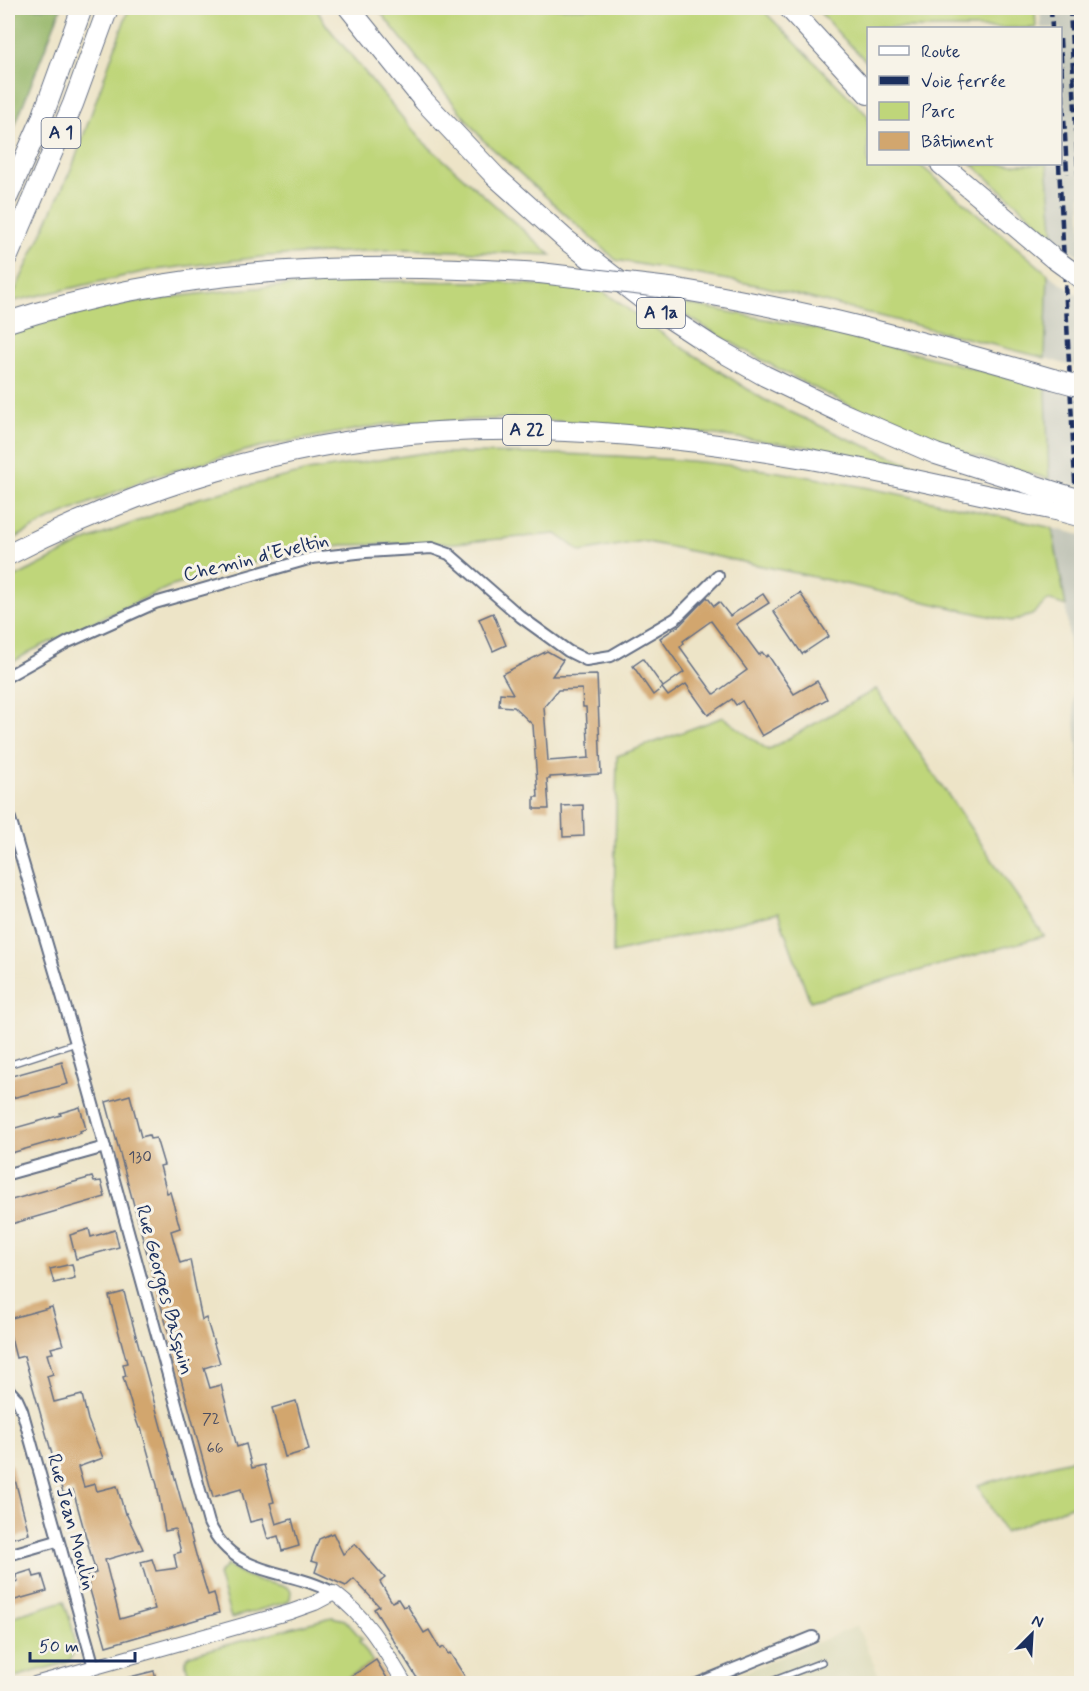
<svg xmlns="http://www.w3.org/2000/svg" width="1089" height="1691" font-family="Mynerve,sans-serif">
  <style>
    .built { fill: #dbdab9 }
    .industrial { fill: #c3c6b9 }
    .green { fill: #bfd67a; stroke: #6d826c; stroke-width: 1.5 }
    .forest { fill: #97b76a; stroke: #597364; stroke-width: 1.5 }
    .building { fill: #d2a66e; fill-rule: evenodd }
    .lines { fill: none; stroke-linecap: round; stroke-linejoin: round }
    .service-casing { stroke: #646e83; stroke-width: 8 }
    .minor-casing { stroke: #646e83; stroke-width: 14 }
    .tertiary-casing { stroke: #646e83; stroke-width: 16 }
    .motorway-casing { stroke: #646e83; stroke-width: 22 }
    .service { stroke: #fff; stroke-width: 5 }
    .minor { stroke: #fff; stroke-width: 10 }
    .tertiary { stroke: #fff; stroke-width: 14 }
    .motorway { stroke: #fff; stroke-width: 20 }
    .rail { stroke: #1b2f5e; stroke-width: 4.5; stroke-dasharray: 9 4.5; stroke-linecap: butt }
    .motorway-bridge-casing { stroke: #646e83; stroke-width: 22; stroke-linecap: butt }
    .motorway-bridge { stroke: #fff; stroke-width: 20 }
    .labels { text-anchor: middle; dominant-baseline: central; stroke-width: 6; stroke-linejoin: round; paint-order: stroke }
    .number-label { font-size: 16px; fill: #494d62 }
    .shield { fill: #f7f3e8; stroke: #5d6a87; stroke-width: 1.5 }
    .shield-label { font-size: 18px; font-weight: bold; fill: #1b2f5e }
    .street-label { font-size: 20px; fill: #1b2f5e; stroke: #f7f3e8 }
  </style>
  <rect width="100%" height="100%" fill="#f7f3e8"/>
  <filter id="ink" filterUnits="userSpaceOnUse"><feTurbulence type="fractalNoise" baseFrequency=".0167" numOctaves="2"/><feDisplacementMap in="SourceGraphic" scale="12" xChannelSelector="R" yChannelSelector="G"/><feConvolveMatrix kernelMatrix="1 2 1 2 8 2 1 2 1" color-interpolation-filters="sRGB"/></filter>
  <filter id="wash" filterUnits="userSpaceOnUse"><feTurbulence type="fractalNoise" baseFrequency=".008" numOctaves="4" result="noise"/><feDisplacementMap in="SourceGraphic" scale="24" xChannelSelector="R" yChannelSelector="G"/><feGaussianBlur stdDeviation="1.35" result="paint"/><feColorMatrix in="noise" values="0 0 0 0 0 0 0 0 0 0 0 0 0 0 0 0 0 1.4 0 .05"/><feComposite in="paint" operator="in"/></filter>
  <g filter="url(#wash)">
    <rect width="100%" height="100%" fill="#ede4c7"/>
    <polygon class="built" points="857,1626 882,1683 715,1684"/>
    <g class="industrial">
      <polygon points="1040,8 1081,8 1081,257 1054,237 1047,164 1060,164 1060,28 1041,28"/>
      <polygon points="1048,274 1081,297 1081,369 1045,358"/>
      <polygon points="1046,387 1081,398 1081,487 1049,479"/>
      <polygon points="1052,528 1081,535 1081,796 1066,606"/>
    </g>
    <g class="green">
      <polygon points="129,8 316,8 327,26 420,139 551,255 406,249 269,256 147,271 10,302 73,165"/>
      <polygon points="377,8 761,8 868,116 868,164 919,164 1048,274 1045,358 762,286 616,260 482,139"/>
      <polygon points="816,8 1035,8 1036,28 868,28 868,63 841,36"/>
      <polygon points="972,164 1047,164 1054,237"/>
      <path d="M 380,281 L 500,282 L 601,290 L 677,344 L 763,399 L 846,438 L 931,472 L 825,449 L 709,434 L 517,418 L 387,424 L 259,447 L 151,477 L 49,520 L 8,542 L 8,333 C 35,326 64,316 92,310 C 187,292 283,284 380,281 Z"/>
      <path d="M 657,298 L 827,331 L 1046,387 L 1049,479 C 1001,465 953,450 906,431 C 819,394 737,348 657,298 Z"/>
      <path d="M 423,453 C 524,453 626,453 727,465 C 837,478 945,504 1052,528 L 1066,606 L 1048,600 L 1032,615 L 1011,621 L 796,573 L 642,541 L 581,552 L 556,534 L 455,543 L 342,545 L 273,557 L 169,587 L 33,650 L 8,665 L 8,581 L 88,540 L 199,498 L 308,471 Z"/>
      <polygon points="876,689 1044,936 810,1001 778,913 613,953 617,756 723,717 768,750"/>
      <polygon points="1081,1457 1081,1502 1004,1532 978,1485"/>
      <polygon points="227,1565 244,1575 261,1581 287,1587 291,1591 290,1599 287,1602 231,1618 218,1575"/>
      <path d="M 64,1601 C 69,1619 83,1647 68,1662 L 8,1679 L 8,1618 Z"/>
      <path d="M 332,1617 L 345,1620 L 362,1639 L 359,1641 L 373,1662 L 339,1683 L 194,1684 C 190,1674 181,1663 189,1655 Z"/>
    </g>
    <polygon class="forest" points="8,8 61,8 8,143"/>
    <g id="blocks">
      <g class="building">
        <polygon points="800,593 829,636 802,654 773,611"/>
        <path d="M 763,594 L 769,603 L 736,624 L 759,655 L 762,652 L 766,657 L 768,655 L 794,694 L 817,681 L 827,699 L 762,736 L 742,701 L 736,705 L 732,699 L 708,715 L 686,684 L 668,696 L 662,688 L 653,695 L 633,666 L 643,659 L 663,687 L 684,672 L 660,638 L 680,625 L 707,597 L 714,606 L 719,602 L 730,616 ZM 711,621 L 747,670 L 714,694 L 680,647 L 684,643 L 683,641 Z"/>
        <polygon points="493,613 506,645 493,651 479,619"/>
        <path d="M 547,651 L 563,660 L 552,676 L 597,675 L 601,774 L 550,777 L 550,779 L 547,779 L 549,809 L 534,809 L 534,797 L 538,797 L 533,725 L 514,707 L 499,706 L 500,693 L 513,694 L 502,674 ZM 582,689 L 583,707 L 586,707 L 589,758 L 548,761 L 544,707 L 558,690 Z"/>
        <polygon points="583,805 584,836 563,837 562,806"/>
        <polygon points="62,1062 68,1084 8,1099 8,1077"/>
        <polygon points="130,1095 141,1137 149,1135 150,1139 156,1138 164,1165 160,1166 167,1193 170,1192 180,1228 171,1231 180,1263 190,1260 202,1320 206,1318 220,1363 204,1368 210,1388 221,1385 237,1447 246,1444 252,1468 264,1465 274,1502 270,1503 276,1524 292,1519 299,1546 282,1551 278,1536 268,1539 262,1519 250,1522 241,1489 213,1497 106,1102"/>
        <polygon points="80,1107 86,1129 80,1131 81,1133 8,1154 8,1130 61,1115 60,1113"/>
        <polygon points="92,1177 94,1182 101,1181 105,1197 8,1225 8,1201"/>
        <polygon points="89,1229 91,1237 115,1230 119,1247 76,1259 70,1235"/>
        <polygon points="72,1264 75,1278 54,1283 50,1269"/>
        <polygon points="124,1292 198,1562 208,1595 214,1593 219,1613 106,1646 86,1576 96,1573 73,1490 63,1493 61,1486 24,1356 16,1358 8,1326 8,1319 52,1307 63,1345 51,1348 53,1353 47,1354 53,1374 47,1376 54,1402 82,1395 88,1420 103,1458 78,1467 84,1487 95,1484 97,1491 117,1486 125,1514 126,1513 143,1549 105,1560 120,1619 155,1609 141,1562 152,1559 156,1571 177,1568 174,1554 181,1552 175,1529 165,1531 157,1485 141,1428 139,1428 135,1417 123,1377 126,1376 123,1364 127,1363 109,1296"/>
        <polygon points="296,1401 309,1450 285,1457 272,1408"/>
        <polygon points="8,1464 11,1464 29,1534 9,1539 8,1532"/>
        <polygon points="333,1533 343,1554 355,1544 385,1578 380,1582 392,1602 398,1599 403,1607 407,1605 424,1633 429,1630 440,1649 444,1647 448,1654 450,1653 469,1683 420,1683 374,1609 379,1606 354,1579 346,1586 315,1572 318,1563 311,1561 319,1539"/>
        <polygon points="32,1570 34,1577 42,1575 47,1591 8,1602 8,1584 18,1581 16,1575"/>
        <polygon points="376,1660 390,1683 339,1683 358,1672"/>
        <polygon points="154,1671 157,1683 119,1683 118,1680"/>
      </g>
    </g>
  </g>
  <g filter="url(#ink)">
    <use href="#blocks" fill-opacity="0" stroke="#646e83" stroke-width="1.5"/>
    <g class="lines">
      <defs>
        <g id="service">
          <polyline points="8,1065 76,1043"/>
          <polyline points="764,1684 822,1662"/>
        </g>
        <g id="minor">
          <polyline points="8,676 68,642 155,603 312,558 366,552 432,548 449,554 521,617 568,651 586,660 611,656 676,618 718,576"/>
          <path d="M 8,812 L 76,1043 L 209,1523 C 235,1579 287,1567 334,1593"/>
          <polyline points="8,1174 105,1147"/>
          <polyline points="8,1389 17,1399 22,1410 94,1667"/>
          <polyline points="8,1555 57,1541"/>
          <polyline points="697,1684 813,1637"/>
        </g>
        <path id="tertiary" d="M 35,1684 L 290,1612 L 315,1603 L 334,1593 C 368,1619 383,1647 405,1684"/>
        <g id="motorway">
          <polyline points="349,8 424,101 496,177 565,239 654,308 712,346 765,376 842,413 936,454 1058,493"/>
          <polyline points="789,8 868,94"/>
          <polyline points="941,164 1053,258"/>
          <polyline points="8,196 41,121 82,8"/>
          <polyline points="8,256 73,104 108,8"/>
          <path d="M 678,289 C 805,310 929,343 1053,379"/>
          <path d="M 8,322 C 178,266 362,261 540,273"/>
          <path d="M 8,555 C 141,486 287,441 437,432 C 562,424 688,438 810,459 C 894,474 977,494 1060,511"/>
        </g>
      </defs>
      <use href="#service" class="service-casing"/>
      <use href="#minor" class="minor-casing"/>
      <use href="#tertiary" class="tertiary-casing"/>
      <use href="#motorway" class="motorway-casing"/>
      <use href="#service" class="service"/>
      <use href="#minor" class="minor"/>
      <use href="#tertiary" class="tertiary"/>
      <use href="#motorway" class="motorway"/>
      <g class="rail">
        <polyline points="1051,8 1052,28"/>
        <polyline points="1070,8 1082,252"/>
        <polyline points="1060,39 1067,174"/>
        <polyline points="1059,164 1082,620"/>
      </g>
      <defs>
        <g id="motorway-bridge">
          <polyline points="1053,258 1082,279"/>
          <polyline points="540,273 678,289"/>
          <polyline points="1053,379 1082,387"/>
          <polyline points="1058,493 1082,500"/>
          <polyline points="1060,511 1082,517"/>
        </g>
      </defs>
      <use href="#motorway-bridge" class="motorway-bridge-casing"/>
      <use href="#motorway-bridge" class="motorway-bridge"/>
    </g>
  </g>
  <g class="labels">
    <g class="number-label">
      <text x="140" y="1157">130</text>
      <text x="211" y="1419">72</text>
      <text x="215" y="1448">66</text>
    </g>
    <g class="shield">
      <rect x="41.5" y="118" width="39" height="30" rx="4.5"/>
      <rect x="637" y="298" width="48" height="30" rx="4.5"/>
      <rect x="503" y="415" width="48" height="30" rx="4.5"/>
    </g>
    <g class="shield-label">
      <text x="61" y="133">A 1</text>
      <text x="661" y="313">A 1a</text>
      <text x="527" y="430">A 22</text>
    </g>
    <g class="street-label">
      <text transform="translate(256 558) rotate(-14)">Chemin d'Eveltin</text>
      <text transform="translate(164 1290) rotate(75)">Rue Georges Basquin</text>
      <text transform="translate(71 1522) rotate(75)">Rue Jean Moulin</text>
    </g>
  </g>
  <rect width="1089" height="1691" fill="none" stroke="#f7f3e8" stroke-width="30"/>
  <rect x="867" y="27" width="195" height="138" fill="#f7f3e8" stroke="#9fa5b1" stroke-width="1.5"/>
  <rect x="879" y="46" width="30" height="9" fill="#ffffff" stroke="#9fa5b1" stroke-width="1.5"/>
  <text x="921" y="57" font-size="18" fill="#1b2f5e">Route</text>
  <rect x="879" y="76" width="30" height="9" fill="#1b2f5e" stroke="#9fa5b1" stroke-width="1.5"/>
  <text x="921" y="87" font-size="18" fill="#1b2f5e">Voie ferrée</text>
  <rect x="879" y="102" width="30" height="18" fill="#bfd67a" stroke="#9fa5b1" stroke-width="1.5"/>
  <text x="921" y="117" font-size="18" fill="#1b2f5e">Parc</text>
  <rect x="879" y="132" width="30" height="18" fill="#d2a66e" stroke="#9fa5b1" stroke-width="1.5"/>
  <text x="921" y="147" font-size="18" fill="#1b2f5e">Bâtiment</text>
  <g transform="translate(1032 1634) rotate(24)" stroke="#f7f3e8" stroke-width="4.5" paint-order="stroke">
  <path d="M0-4.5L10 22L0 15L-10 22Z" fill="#1b2f5e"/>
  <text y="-9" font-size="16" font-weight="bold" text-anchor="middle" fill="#1b2f5e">N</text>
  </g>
  <path d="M30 1652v9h105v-9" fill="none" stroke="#1b2f5e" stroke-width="3"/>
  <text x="39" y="1652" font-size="18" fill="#1b2f5e" stroke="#f7f3e8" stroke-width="4.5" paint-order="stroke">50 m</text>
</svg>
